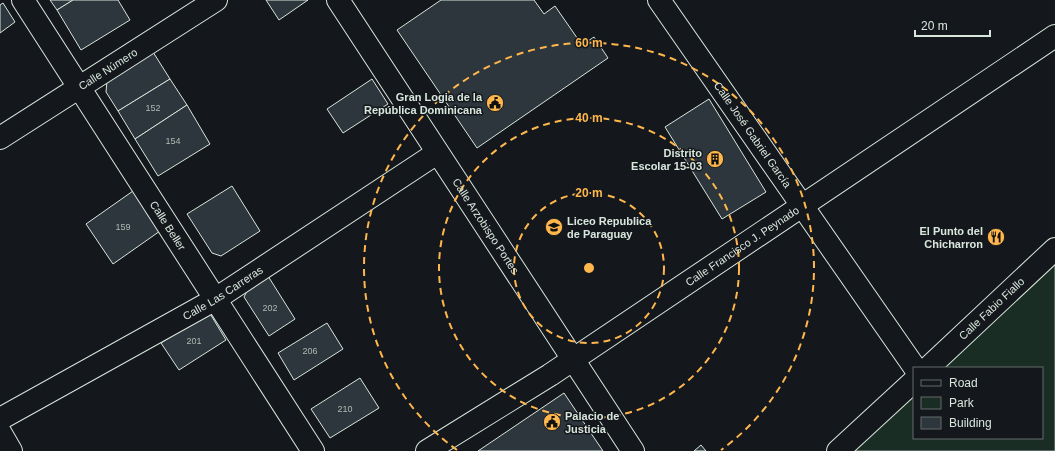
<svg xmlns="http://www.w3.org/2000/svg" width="1055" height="451" font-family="Helvetica,sans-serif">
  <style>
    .green { fill: #1a2d24; stroke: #939e99 }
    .building { fill: #2c363c; stroke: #d8e6dc }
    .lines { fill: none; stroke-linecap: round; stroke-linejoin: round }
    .minor-casing { stroke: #d8e6dc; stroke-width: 24 }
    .minor { stroke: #14181c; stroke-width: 22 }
    .ring { fill: none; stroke: #ffb74d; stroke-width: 2; stroke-dasharray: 7 5 }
    .labels { text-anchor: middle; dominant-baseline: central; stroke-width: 3; stroke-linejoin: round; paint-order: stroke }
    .number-label { font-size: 9px; fill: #adbab4 }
    .street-label { font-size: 11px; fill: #d8e6dc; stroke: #14181c }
    .poi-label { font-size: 11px; font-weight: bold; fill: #d8e6dc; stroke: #14181c; text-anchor: end }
    .centre { fill: #ffb74d; stroke: #14181c; stroke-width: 2 }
    .ring-label { font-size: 12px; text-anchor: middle; font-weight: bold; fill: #ffb74d; stroke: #14181c; stroke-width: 3; stroke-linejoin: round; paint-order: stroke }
  </style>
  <rect width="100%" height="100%" fill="#14181c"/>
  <polygon class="green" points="1055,254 1055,451 843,451 914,385 914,438 1042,438 1042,368 932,368"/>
  <g class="building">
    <polygon points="50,0 73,0 57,10"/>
    <polygon points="73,0 118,0 130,20 81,50 57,10"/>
    <polygon points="266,0 308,0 279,20"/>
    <polygon points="441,0 534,0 544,14 555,6 582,45 594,37 608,58 477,148 397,30"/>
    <polygon points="3,3 15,22 0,33 0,5"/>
    <polygon points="153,52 170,79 118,111 106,92 107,81"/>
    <polygon points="170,79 187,105 135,139 118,111"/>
    <polygon points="372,79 388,104 343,133 327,109"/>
    <polygon points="709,99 766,192 722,219 665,127"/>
    <polygon points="187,105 210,144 158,176 135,139"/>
    <polygon points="232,186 260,231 221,256 212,253 187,214"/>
    <polygon points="133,191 160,231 113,264 86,224"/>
    <polygon points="268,276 295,319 269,336 244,297 248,289"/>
    <polygon points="209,312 226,340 179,370 161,343"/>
    <polygon points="327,323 343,349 294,380 278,353"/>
    <polygon points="360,378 379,408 330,438 311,409"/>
    <polygon points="564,393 603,451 478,451"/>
    <polygon points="701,445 706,451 694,451"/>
  </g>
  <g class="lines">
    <defs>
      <g id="minor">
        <path id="s1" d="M 23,0 L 313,451"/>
        <path id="s2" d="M 338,0 L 633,451"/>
        <path id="s3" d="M 659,0 L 915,368"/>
        <path id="s4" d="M 0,138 L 216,0"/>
        <path id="s5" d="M 928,368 L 1055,249"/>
        <path id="s6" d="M 0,419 L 214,300 L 437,153"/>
        <polyline points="0,432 11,451"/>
        <path id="s7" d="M 427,451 L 550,375 L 1055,36"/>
        <polyline points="838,451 914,381"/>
      </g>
    </defs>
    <use href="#minor" class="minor-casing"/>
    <use href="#minor" class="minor"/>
  </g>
  <g class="ring">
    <circle cx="589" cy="268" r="75"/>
    <circle cx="589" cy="268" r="150"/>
    <path d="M457 450A225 225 0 1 1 721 450"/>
  </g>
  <defs>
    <symbol id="civic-disc" viewBox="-11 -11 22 22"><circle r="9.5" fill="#ffb74d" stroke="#14181c"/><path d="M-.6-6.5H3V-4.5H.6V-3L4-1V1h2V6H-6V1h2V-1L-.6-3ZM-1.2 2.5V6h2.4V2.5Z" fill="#111"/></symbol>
    <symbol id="building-disc" viewBox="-11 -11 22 22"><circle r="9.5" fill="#ffb74d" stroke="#14181c"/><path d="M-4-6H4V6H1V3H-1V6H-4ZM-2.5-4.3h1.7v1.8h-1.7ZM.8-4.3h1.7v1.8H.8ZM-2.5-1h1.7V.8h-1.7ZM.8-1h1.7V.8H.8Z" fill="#111"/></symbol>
    <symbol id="school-disc" viewBox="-11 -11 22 22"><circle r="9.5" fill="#ffb74d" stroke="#14181c"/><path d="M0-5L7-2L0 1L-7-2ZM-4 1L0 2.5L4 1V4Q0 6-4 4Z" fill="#111"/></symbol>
    <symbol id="restaurant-disc" viewBox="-11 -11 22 22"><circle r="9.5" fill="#ffb74d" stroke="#14181c"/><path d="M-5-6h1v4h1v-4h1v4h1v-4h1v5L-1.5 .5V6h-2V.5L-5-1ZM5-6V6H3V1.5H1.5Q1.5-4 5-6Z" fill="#111"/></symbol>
  </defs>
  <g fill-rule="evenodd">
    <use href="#civic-disc" x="485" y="93" width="20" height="20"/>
    <use href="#building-disc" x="705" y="149" width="20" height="20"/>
    <use href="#school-disc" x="544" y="217" width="20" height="20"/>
    <use href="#restaurant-disc" x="986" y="227" width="20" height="20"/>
    <use href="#civic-disc" x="542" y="412" width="20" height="20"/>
  </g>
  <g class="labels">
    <g class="number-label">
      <text x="153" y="108">152</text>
      <text x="173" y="141">154</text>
      <text x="123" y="227">159</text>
      <text x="270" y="308">202</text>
      <text x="194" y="341">201</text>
      <text x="310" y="351">206</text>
      <text x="345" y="409">210</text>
    </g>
    <g class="street-label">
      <text stroke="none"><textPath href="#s4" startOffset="128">Calle Número</textPath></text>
      <text stroke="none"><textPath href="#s3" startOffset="164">Calle José Gabriel García</textPath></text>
      <text stroke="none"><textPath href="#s1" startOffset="268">Calle Beller</textPath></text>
      <text stroke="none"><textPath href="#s2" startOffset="270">Calle Arzobispo Portes</textPath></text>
      <text stroke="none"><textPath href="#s7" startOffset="376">Calle Francisco J. Peynado</textPath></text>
      <text stroke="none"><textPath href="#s6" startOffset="256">Calle Las Carreras</textPath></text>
      <text stroke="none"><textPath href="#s5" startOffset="87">Calle Fabio Fiallo</textPath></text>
    </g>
    <g class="poi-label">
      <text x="482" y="97">Gran Logia de la<tspan x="482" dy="13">República Dominicana</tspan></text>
      <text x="702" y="153">Distrito<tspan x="702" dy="13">Escolar 15-03</tspan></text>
      <text x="567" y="221" text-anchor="start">Liceo Republica<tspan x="567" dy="13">de Paraguay</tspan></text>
      <text x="983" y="231">El Punto del<tspan x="983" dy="13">Chicharron</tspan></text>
      <text x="565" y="416" text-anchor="start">Palacio de<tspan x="565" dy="13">Justicia</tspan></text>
    </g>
  </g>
  <circle cx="589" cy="268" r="6" class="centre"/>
  <g class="ring-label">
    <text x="589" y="47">60 m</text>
    <text x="589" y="122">40 m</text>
    <text x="589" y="197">20 m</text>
  </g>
  <rect x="913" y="367" width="130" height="72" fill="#14181c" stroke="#626a69"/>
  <rect x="921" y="380" width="20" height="6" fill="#14181c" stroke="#626a69"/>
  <text x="949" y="387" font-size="12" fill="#d8e6dc">Road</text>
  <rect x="921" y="397" width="20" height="12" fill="#1a2d24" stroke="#626a69"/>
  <text x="949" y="407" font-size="12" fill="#d8e6dc">Park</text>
  <rect x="921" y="417" width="20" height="12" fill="#2c363c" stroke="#626a69"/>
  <text x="949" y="427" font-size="12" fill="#d8e6dc">Building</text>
  <path d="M915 30v6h75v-6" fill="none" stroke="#d8e6dc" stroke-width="2"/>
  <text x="921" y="30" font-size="12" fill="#d8e6dc" stroke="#14181c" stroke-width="3" paint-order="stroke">20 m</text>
</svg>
